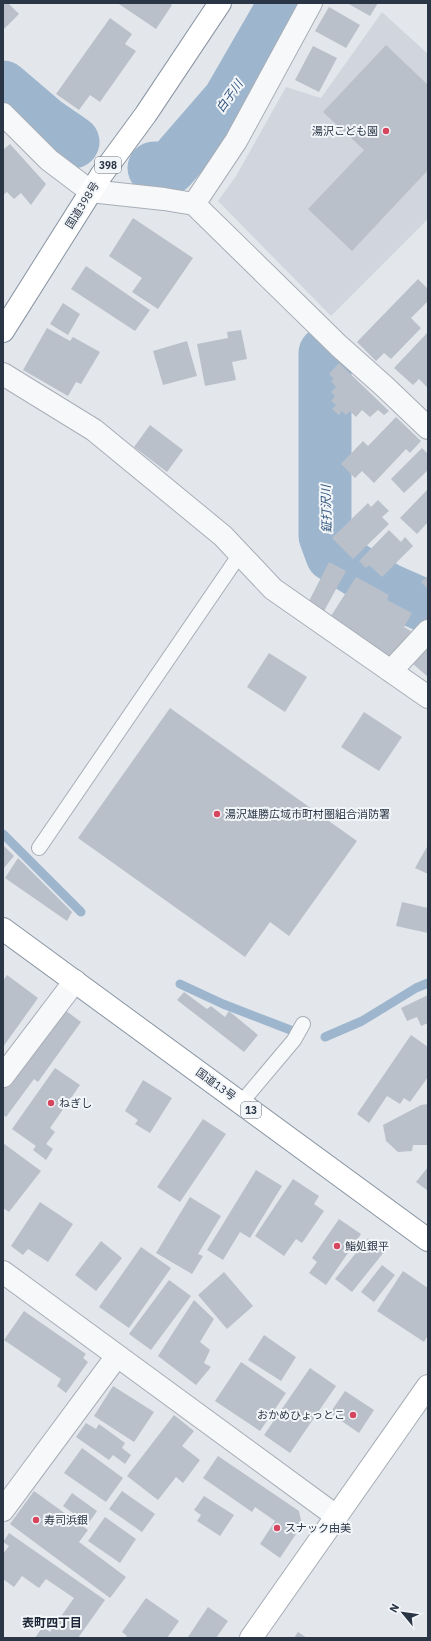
<svg xmlns="http://www.w3.org/2000/svg" width="431" height="1641" font-family="'IBM Plex Sans','Noto Sans JP',sans-serif">
  <style>
    .built { fill: #d1d6de }
    .lines { fill: none; stroke-linecap: round; stroke-linejoin: round }
    .stream { stroke: #9db6cd; stroke-width: 9 }
    .river { stroke: #9db6cd; stroke-width: 53 }
    .building { fill: #bac0ca }
    .lane-casing { stroke: #a8aeb7; stroke-width: 16 }
    .street-casing { stroke: #a8aeb7; stroke-width: 24 }
    .secondary-casing { stroke: #a8aeb7; stroke-width: 24 }
    .highway-casing { stroke: #8a95a3; stroke-width: 24 }
    .lane { stroke: #f7f8fa; stroke-width: 14 }
    .street { stroke: #f7f8fa; stroke-width: 22 }
    .secondary { stroke: #fff; stroke-width: 22 }
    .highway { stroke: #fff; stroke-width: 22 }
    .poi-dot { fill: #d5455e; stroke: #f3f6f9; stroke-width: 1.5 }
    .labels { text-anchor: middle; dominant-baseline: central; stroke-width: 4; stroke-linejoin: round; paint-order: stroke }
    .shield { fill: #f3f6f9; stroke: #666f7b; stroke-width: 1 }
    .shield-label { font-size: 10px; font-weight: bold; fill: #2a3545 }
    .poi-label { font-size: 11px; fill: #2a3545; stroke: #f3f6f9; text-anchor: start }
    .street-label { font-size: 11px; fill: #2a3545; stroke: #f3f6f9 }
    .water-label { font-size: 12px; font-style: italic; fill: #32557c; stroke: #f3f6f9 }
    .neighbourhood-label { font-size: 12px; font-weight: bold; fill: #1c2636; stroke: #f3f6f9 }
  </style>
  <rect width="100%" height="100%" fill="#e3e7ec"/>
  <polygon class="built" points="382,12 428,54 428,219 331,316 218,201 236,176 286,87 321,98"/>
  <g class="lines">
    <g class="stream">
      <polyline points="3,834 81,912"/>
      <polyline points="180,984 223,1004 293,1031"/>
      <polyline points="325,1037 362,1021 416,988 428,983"/>
    </g>
    <g class="river">
      <polyline points="3,87 44,122 73,142"/>
      <polyline points="154,168 170,168 229,100 285,3"/>
      <polyline points="325,353 325,536 332,555 387,589 428,607"/>
    </g>
  </g>
  <g class="building">
    <polygon points="3,3 8,3 19,14 3,30"/>
    <polygon points="120,3 169,3 172,5 156,29 119,4"/>
    <polygon points="347,3 378,3 370,16"/>
    <polygon points="329,7 360,25 346,48 315,31"/>
    <polygon points="110,18 132,34 125,44 136,51 100,102 90,95 79,110 56,94"/>
    <polygon points="386,45 428,85 428,170 352,251 308,209 364,150 323,112"/>
    <polygon points="313,46 337,58 319,92 295,80"/>
    <polygon points="10,144 46,184 31,205 21,193 14,199 7,192 3,195 3,150"/>
    <polygon points="133,218 193,258 158,309 132,292 142,278 109,256"/>
    <polygon points="86,266 150,310 135,331 71,289"/>
    <polygon points="418,279 428,289 428,301 411,318 421,328 391,359 384,353 376,361 357,342"/>
    <polygon points="63,303 80,314 68,335 50,324"/>
    <polygon points="47,328 70,341 73,337 100,352 81,384 76,382 68,396 23,370"/>
    <polygon points="241,330 247,359 232,362 236,380 205,386 197,344 228,338 227,332"/>
    <polygon points="428,332 428,388 419,379 413,385 394,368"/>
    <polygon points="187,341 197,376 163,385 153,351"/>
    <polygon points="339,363 389,411 384,415 378,410 370,417 362,410 356,417 350,411 346,415 342,411 339,415 332,409 336,405 331,401 335,396 331,392 336,387 331,381 334,379 329,374"/>
    <polygon points="396,417 421,441 410,453 406,449 374,483 362,471 355,478 341,464 363,441 368,446"/>
    <polygon points="150,425 183,450 167,472 134,447"/>
    <polygon points="422,448 428,454 428,470 404,493 391,479"/>
    <polygon points="428,489 428,522 417,534 400,518"/>
    <polygon points="378,500 389,511 382,517 389,524 353,559 332,538 368,503 371,507"/>
    <polygon points="389,530 401,542 405,537 413,546 382,577 369,565 366,568 359,561"/>
    <polygon points="329,562 346,571 323,613 307,605"/>
    <polygon points="428,576 428,589 421,582"/>
    <polygon points="356,577 389,595 387,600 412,613 404,627 411,631 390,657 329,619"/>
    <polygon points="428,645 428,677 413,664"/>
    <polygon points="269,653 307,677 285,712 247,687"/>
    <polygon points="170,708 357,841 289,936 270,922 245,957 78,838"/>
    <polygon points="364,712 402,737 379,771 341,747"/>
    <polygon points="3,845 14,856 3,869"/>
    <polygon points="428,845 428,874 415,868"/>
    <polygon points="18,858 72,912 67,921 5,878"/>
    <polygon points="402,902 428,908 428,933 396,926"/>
    <polygon points="7,975 38,998 3,1047 3,981"/>
    <polygon points="184,992 207,1009 211,1006 225,1017 229,1011 258,1035 244,1052 177,1000"/>
    <polygon points="428,995 428,1023 421,1026 417,1017 407,1021 401,1008"/>
    <polygon points="61,1007 81,1022 38,1082 34,1079 6,1117 3,1115 3,1088"/>
    <polygon points="411,1035 428,1047 428,1077 410,1102 404,1098 400,1104 387,1096 369,1123 357,1114"/>
    <polygon points="55,1068 80,1085 50,1128 55,1132 46,1144 53,1149 46,1160 33,1150 36,1146 12,1129"/>
    <polygon points="143,1080 172,1098 150,1133 135,1124 138,1120 125,1111"/>
    <polygon points="428,1104 428,1145 413,1145 412,1151 398,1152 386,1141 383,1125 421,1105"/>
    <polygon points="203,1119 226,1134 180,1202 157,1187"/>
    <polygon points="3,1143 41,1171 9,1212 3,1208"/>
    <polygon points="428,1167 428,1191 416,1182"/>
    <polygon points="256,1170 282,1186 250,1238 240,1232 223,1260 207,1250"/>
    <polygon points="293,1179 319,1196 314,1204 324,1211 302,1243 296,1239 284,1256 255,1236"/>
    <polygon points="190,1197 221,1216 198,1254 203,1256 192,1274 156,1253"/>
    <polygon points="40,1202 73,1224 48,1262 28,1249 23,1255 11,1246"/>
    <polygon points="339,1219 361,1234 326,1285 309,1273 317,1262 312,1258"/>
    <polygon points="368,1238 384,1252 352,1292 335,1279"/>
    <polygon points="101,1241 122,1258 96,1291 75,1275"/>
    <polygon points="141,1247 171,1268 129,1328 99,1307"/>
    <polygon points="382,1265 395,1275 374,1302 361,1292"/>
    <polygon points="403,1271 428,1288 428,1335 424,1342 377,1311"/>
    <polygon points="224,1272 253,1306 227,1329 198,1295"/>
    <polygon points="169,1280 191,1296 151,1350 129,1334"/>
    <polygon points="194,1300 214,1319 200,1342 210,1350 204,1363 211,1367 196,1385 158,1356"/>
    <polygon points="24,1311 86,1354 83,1358 88,1362 66,1393 57,1386 61,1379 4,1340"/>
    <polygon points="264,1335 296,1357 281,1381 248,1360"/>
    <polygon points="241,1362 286,1393 260,1431 215,1401"/>
    <polygon points="310,1368 336,1386 290,1453 264,1435"/>
    <polygon points="113,1386 154,1412 134,1442 94,1416"/>
    <polygon points="345,1391 374,1410 359,1433 330,1413"/>
    <polygon points="174,1415 194,1431 182,1446 200,1460 183,1483 176,1477 158,1500 127,1476"/>
    <polygon points="86,1423 96,1429 99,1424 125,1443 122,1448 131,1455 125,1464 113,1455 109,1460 76,1437"/>
    <polygon points="82,1448 123,1478 106,1502 64,1473"/>
    <polygon points="218,1456 299,1511 302,1525 280,1558 260,1544 275,1521 255,1507 252,1512 203,1478"/>
    <polygon points="34,1491 88,1530 79,1542 126,1577 110,1598 10,1524"/>
    <polygon points="122,1491 155,1514 142,1532 109,1509"/>
    <polygon points="72,1493 97,1511 88,1524 63,1506"/>
    <polygon points="204,1496 234,1515 220,1536 197,1521 201,1515 194,1510"/>
    <polygon points="105,1517 136,1539 120,1563 88,1541"/>
    <polygon points="9,1533 105,1600 78,1638 35,1638 43,1626 50,1632 74,1598 46,1579 39,1588 22,1576 14,1587 3,1579 3,1554 9,1546 3,1542"/>
    <polygon points="146,1598 179,1621 167,1638 125,1638 127,1636 122,1632"/>
    <polygon points="208,1607 228,1621 216,1638 189,1638 188,1637"/>
    <polygon points="298,1632 307,1638 294,1638"/>
  </g>
  <g class="lines">
    <defs>
      <g id="lane">
        <polyline points="39,848 240,554"/>
        <polyline points="241,1103 294,1040 303,1024"/>
      </g>
      <g id="street">
        <polyline points="3,114 49,160 90,191 164,199 194,204 339,346 385,387 428,428"/>
        <polyline points="194,204 236,141 311,3"/>
        <polyline points="3,374 94,430 223,536 273,589 428,697"/>
        <polyline points="391,671 428,631"/>
        <polyline points="3,1076 75,981"/>
        <polyline points="3,1272 336,1516"/>
        <polyline points="3,1510 117,1356"/>
      </g>
      <polyline id="secondary" points="251,1638 428,1386"/>
      <g id="highway">
        <polyline points="3,331 102,174 146,114 220,3"/>
        <polyline points="3,929 428,1240"/>
      </g>
    </defs>
    <use href="#lane" class="lane-casing"/>
    <use href="#street" class="street-casing"/>
    <use href="#secondary" class="secondary-casing"/>
    <use href="#highway" class="highway-casing"/>
    <use href="#lane" class="lane"/>
    <use href="#street" class="street"/>
    <use href="#secondary" class="secondary"/>
    <use href="#highway" class="highway"/>
  </g>
  <g class="poi-dot">
    <circle cx="386" cy="131" r="4"/>
    <circle cx="217" cy="814" r="4"/>
    <circle cx="51" cy="1103" r="4"/>
    <circle cx="337" cy="1246" r="4"/>
    <circle cx="353" cy="1415" r="4"/>
    <circle cx="36" cy="1520" r="4"/>
    <circle cx="277" cy="1528" r="4"/>
  </g>
  <g class="labels">
    <g class="shield">
      <rect x="95" y="157" width="26" height="16" rx="3"/>
      <rect x="241" y="1102" width="20" height="16" rx="3"/>
    </g>
    <g class="shield-label">
      <text x="108" y="165">398</text>
      <text x="251" y="1110">13</text>
    </g>
    <g class="poi-label">
      <text x="378" y="131" text-anchor="end">湯沢こども園</text>
      <text x="225" y="814">湯沢雄勝広域市町村圏組合消防署</text>
      <text x="59" y="1103">ねぎし</text>
      <text x="345" y="1246">鮨処銀平</text>
      <text x="345" y="1415" text-anchor="end">おかめひょっとこ</text>
      <text x="44" y="1520">寿司浜銀</text>
      <text x="285" y="1528">スナック由美</text>
    </g>
    <g class="street-label">
      <text transform="translate(82 205) rotate(-58)">国道398号</text>
      <text transform="translate(216 1084) rotate(36)">国道13号</text>
    </g>
    <g class="water-label">
      <text transform="translate(229 96) rotate(-55)">白子川</text>
      <text transform="translate(326 509) rotate(-91)">鉦打沢川</text>
    </g>
    <g class="neighbourhood-label">
      <text x="52" y="1622">表町四丁目</text>
    </g>
  </g>
  <rect width="431" height="1641" fill="none" stroke="#2a3545" stroke-width="8"/>
  <g transform="translate(403 1613) rotate(299)" stroke="#f3f6f9" stroke-width="3" paint-order="stroke">
  <path d="M0-3L7 15L0 10L-7 15Z" fill="#2a3545"/>
  <text y="-6" font-size="11" font-weight="bold" text-anchor="middle" fill="#2a3545">N</text>
  </g>
</svg>
